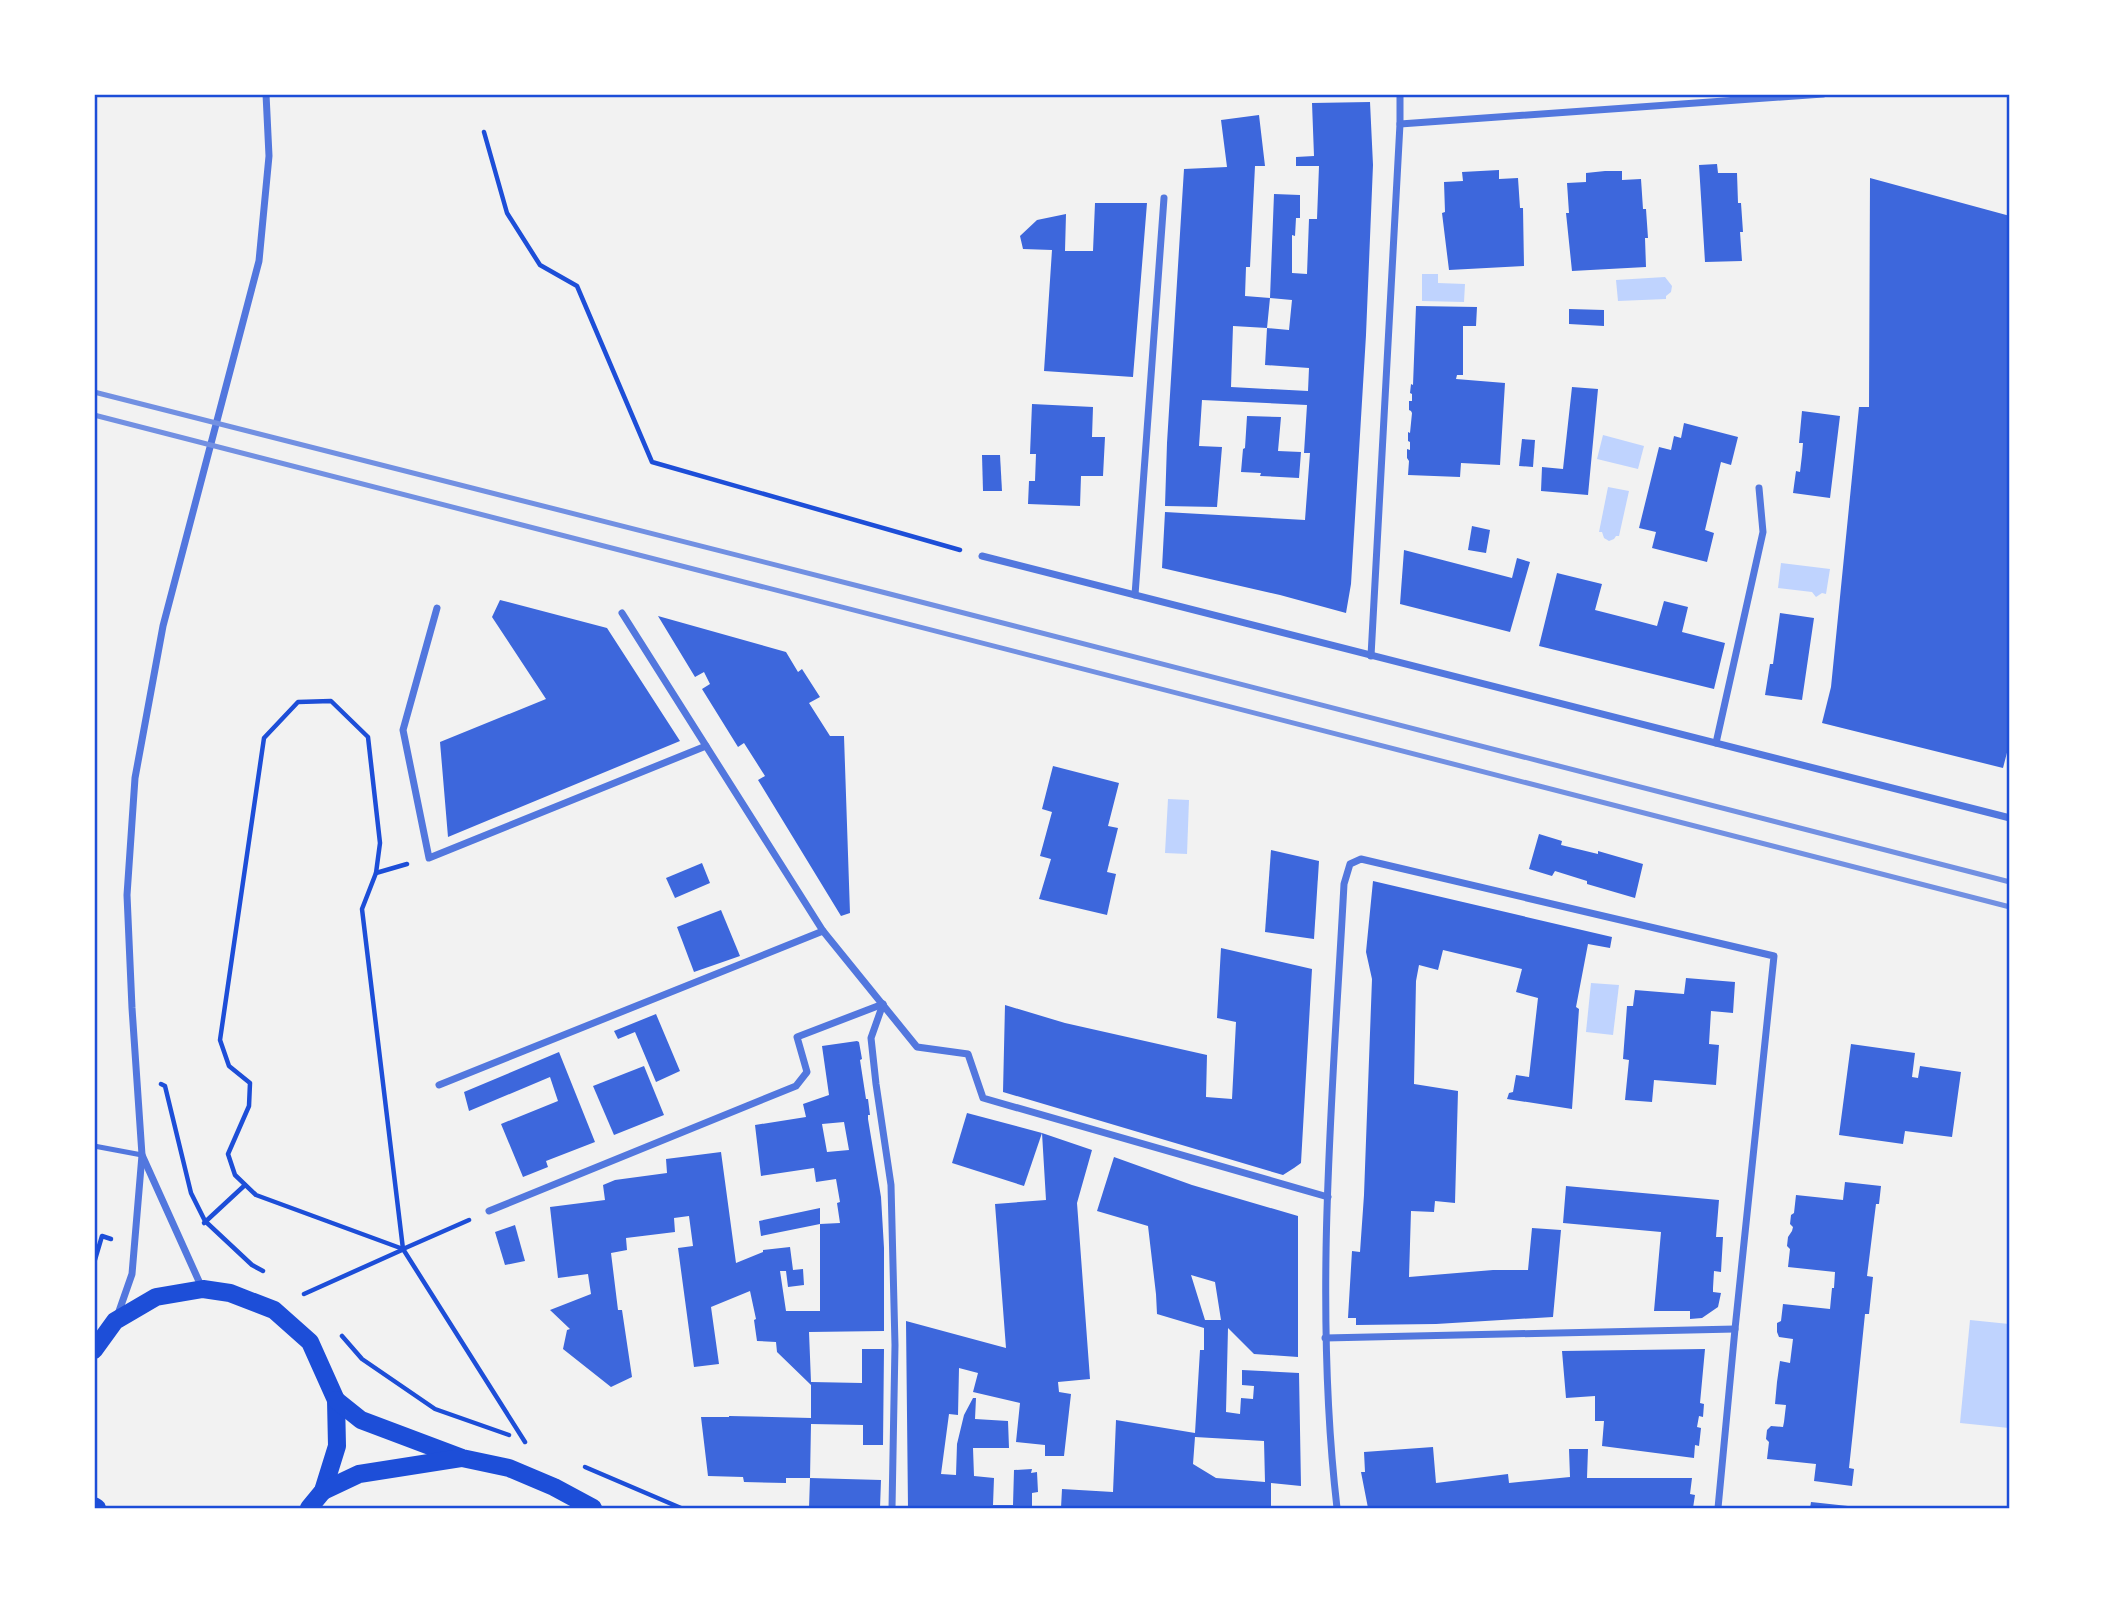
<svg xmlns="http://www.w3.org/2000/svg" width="2104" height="1603" font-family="Inter,sans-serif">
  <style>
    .water { fill: #bfd3fe }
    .building { fill: #3d67dc; fill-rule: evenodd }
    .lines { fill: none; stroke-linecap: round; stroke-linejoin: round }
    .path { stroke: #1d4ed8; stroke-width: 4.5 }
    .service { stroke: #5277de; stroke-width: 5 }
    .minor { stroke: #5277de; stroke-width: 7 }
    .primary { stroke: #1d4ed8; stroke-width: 18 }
    .rail { stroke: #7290e2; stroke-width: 5 }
    .neatline { fill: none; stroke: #1d4ed8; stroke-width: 2.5 }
  </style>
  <rect width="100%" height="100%" fill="#f2f2f2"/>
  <g class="water">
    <polygon points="1422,274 1438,274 1438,283 1465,284 1464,302 1422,301"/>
    <polygon points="1665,277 1672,286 1671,292 1666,296 1666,299 1618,301 1616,280"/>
    <polygon points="1603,435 1644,446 1638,469 1597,459"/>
    <polygon points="1608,487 1629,491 1619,536 1616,536 1614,539 1609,541 1604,538 1602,532 1599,532"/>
    <polygon points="1781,563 1830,569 1826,594 1822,593 1816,597 1812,592 1778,588"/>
    <polygon points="1168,799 1189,800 1187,854 1165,853"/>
    <polygon points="1591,983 1619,985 1613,1035 1586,1032"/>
    <polygon points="1970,1320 2009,1324 2009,1428 1960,1423"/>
  </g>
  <g class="building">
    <polygon points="1370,102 1373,165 1366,335 1351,584 1346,613 1280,595 1162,568 1165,512 1305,520 1310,453 1304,453 1307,405 1202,400 1199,446 1222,447 1217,507 1165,506 1167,443 1184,169 1227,167 1221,120 1259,115 1265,166 1255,166 1250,267 1246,267 1245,296 1270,298 1267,328 1233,326 1231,387 1308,391 1309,368 1265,365 1267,328 1289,330 1292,300 1270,298 1274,194 1300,195 1300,218 1296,218 1295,236 1292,235 1292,273 1307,274 1309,219 1317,219 1319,166 1296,166 1296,157 1314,156 1312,103"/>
    <polygon points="1717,164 1718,173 1737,173 1738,203 1741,203 1743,232 1740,232 1742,261 1705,262 1699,165"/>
    <polygon points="1499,170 1499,179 1518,178 1520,208 1523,208 1524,266 1449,270 1442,213 1445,212 1444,182 1463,181 1462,172"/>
    <polygon points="1605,171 1622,171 1622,180 1641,179 1643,209 1646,209 1648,238 1645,238 1646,267 1572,271 1566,213 1569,213 1567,183 1586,182 1586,173"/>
    <polygon points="1870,178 2010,216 2010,741 2003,768 1822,723 1831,687 1859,407 1869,407"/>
    <polygon points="1095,203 1147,203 1133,377 1044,371 1052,250 1023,249 1020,236 1037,220 1066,214 1065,251 1093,251"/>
    <polygon points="1416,306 1477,307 1476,326 1463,326 1463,375 1457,375 1456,379 1505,383 1500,465 1461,463 1460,477 1408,475 1409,461 1407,458 1407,449 1410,450 1410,442 1408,441 1408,432 1410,433 1412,413 1411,411 1409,410 1409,401 1412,401 1412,394 1410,393 1411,384 1413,385"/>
    <polygon points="1569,309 1604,310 1604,326 1569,324"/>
    <polygon points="1572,387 1598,389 1588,495 1541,491 1542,467 1563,469"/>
    <polygon points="1032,404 1093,407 1092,437 1105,437 1103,476 1081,476 1080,506 1028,504 1029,481 1035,481 1036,454 1030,454"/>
    <polygon points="1802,411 1840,416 1830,498 1793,493 1796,471 1800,472 1802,455 1803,443 1799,443"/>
    <polygon points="1247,416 1281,417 1278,451 1301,452 1299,478 1260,476 1261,473 1241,472 1243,449 1245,448"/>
    <polygon points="1684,423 1738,437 1731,465 1721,462 1705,530 1714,533 1707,562 1652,548 1656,532 1639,528 1659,447 1671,450 1674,436 1681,438"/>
    <polygon points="1522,439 1535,440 1533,467 1519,466"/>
    <polygon points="982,455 1000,455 1002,491 983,491"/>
    <polygon points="1472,526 1490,530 1486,553 1468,550"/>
    <polygon points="1404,550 1512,578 1517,558 1530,562 1510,632 1400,604"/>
    <polygon points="1557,573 1602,584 1595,610 1638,621 1657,626 1664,601 1688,607 1682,632 1725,643 1714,689 1539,646"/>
    <polygon points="500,600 607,628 680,741 448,837 440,742 546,699 492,617"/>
    <polygon points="1780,613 1814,618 1802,700 1765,695 1770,664 1773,664"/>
    <polygon points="658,616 786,652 798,672 802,669 820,697 809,703 830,736 844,736 850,913 841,916 758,780 765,776 744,743 738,747 702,689 710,684 704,672 695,677"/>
    <polygon points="1053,766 1119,783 1108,826 1118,828 1107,872 1116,874 1107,915 1039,899 1051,859 1040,856 1052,812 1042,809"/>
    <polygon points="1539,834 1562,841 1561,845 1598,854 1598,851 1643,864 1635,898 1587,884 1587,881 1555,871 1552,876 1529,869"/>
    <polygon points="1271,850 1319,861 1314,939 1265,932"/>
    <polygon points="702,863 710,883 675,898 666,878"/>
    <polygon points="1373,881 1612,937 1610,948 1588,944 1576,1007 1579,1009 1572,1109 1507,1099 1509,1093 1513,1092 1516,1075 1529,1077 1538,998 1516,992 1522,969 1443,950 1438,970 1419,965 1416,981 1414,1084 1458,1091 1455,1203 1435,1201 1434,1212 1411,1211 1409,1277 1493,1270 1528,1270 1532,1228 1561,1230 1553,1317 1436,1324 1356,1325 1356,1318 1348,1318 1352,1251 1360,1252 1364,1195 1372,979 1366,952"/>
    <polygon points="721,910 740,956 694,972 677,927"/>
    <polygon points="1221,948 1312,969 1301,1163 1294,1168 1283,1175 1003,1092 1005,1005 1065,1023 1207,1055 1206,1097 1232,1099 1236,1022 1217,1018"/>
    <polygon points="1686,978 1735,982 1733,1013 1711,1011 1709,1044 1719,1045 1716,1085 1654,1080 1652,1102 1625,1100 1629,1060 1623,1059 1627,1006 1633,1006 1635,990 1684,994"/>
    <polygon points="656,1014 680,1071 656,1082 635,1032 618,1039 614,1031"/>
    <path d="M 857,1041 L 859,1042 L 862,1059 L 860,1060 L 866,1099 L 868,1099 L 870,1115 L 868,1115 L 868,1119 L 881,1197 L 884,1248 L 884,1331 L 809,1332 L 811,1382 L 862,1383 L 862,1349 L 884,1349 L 883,1445 L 863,1445 L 863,1425 L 811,1424 L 810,1478 L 881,1480 L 880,1508 L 809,1508 L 810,1478 L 786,1478 L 786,1483 L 744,1482 L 743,1477 L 708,1476 L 701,1417 L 729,1417 L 729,1416 L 811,1418 L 811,1385 L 777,1352 L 776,1342 L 757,1341 L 754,1320 L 756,1319 L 750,1291 L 711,1307 L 719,1364 L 694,1367 L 678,1248 L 693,1246 L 689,1216 L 674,1218 L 675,1232 L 626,1238 L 627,1250 L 611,1253 L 618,1310 L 622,1310 L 632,1377 L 611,1387 L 563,1349 L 567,1330 L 570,1329 L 550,1310 L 591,1294 L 588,1274 L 558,1278 L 550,1207 L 605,1200 L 603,1185 L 615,1180 L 667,1173 L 666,1159 L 721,1152 L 736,1263 L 763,1252 L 763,1250 L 790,1247 L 793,1270 L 803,1269 L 804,1285 L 788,1287 L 786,1271 L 780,1271 L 786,1311 L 820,1311 L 820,1224 L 761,1236 L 759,1221 L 820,1208 L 820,1224 L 840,1223 L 837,1203 L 840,1202 L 836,1179 L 816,1182 L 814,1168 L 761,1176 L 755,1125 L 806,1117 L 803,1104 L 829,1095 L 822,1046 ZM 844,1122 L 849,1150 L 827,1152 L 822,1124 Z"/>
    <polygon points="1851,1044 1915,1053 1912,1077 1918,1078 1920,1066 1961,1072 1952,1137 1905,1131 1903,1144 1839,1135"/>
    <polygon points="559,1052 595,1142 546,1161 548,1167 523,1177 501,1124 558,1101 550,1077 469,1111 464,1092"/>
    <polygon points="644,1066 664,1115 614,1135 593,1086"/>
    <polygon points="967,1113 1042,1133 1024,1186 952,1163"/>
    <polygon points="1042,1133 1092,1150 1077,1203 1090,1379 1058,1382 1059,1392 1071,1394 1064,1456 1045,1456 1045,1445 1016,1442 1020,1403 973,1392 978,1373 959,1368 958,1415 949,1414 941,1474 956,1475 957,1444 964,1415 973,1398 976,1398 975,1419 1008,1421 1009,1448 973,1448 974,1476 994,1478 993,1505 1013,1505 1014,1470 1032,1469 1031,1473 1037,1472 1038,1492 1032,1493 1032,1507 908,1508 906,1321 1006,1348 995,1204 1046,1200"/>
    <path d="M 1114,1157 L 1192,1185 L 1298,1216 L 1298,1357 L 1254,1354 L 1228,1328 L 1226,1412 L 1240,1414 L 1241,1398 L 1253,1399 L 1254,1386 L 1242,1385 L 1242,1370 L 1299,1373 L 1301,1486 L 1271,1483 L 1271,1508 L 1232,1506 L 1231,1508 L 1061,1508 L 1062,1489 L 1113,1492 L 1116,1420 L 1195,1433 L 1200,1350 L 1204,1350 L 1204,1328 L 1157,1314 L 1156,1294 L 1148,1226 L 1097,1211 ZM 1191,1275 L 1215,1282 L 1221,1320 L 1205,1320 ZM 1195,1437 L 1264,1441 L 1265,1482 L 1216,1478 L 1193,1464 Z"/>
    <polygon points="1845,1182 1881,1186 1879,1204 1876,1204 1867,1276 1873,1277 1869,1314 1865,1314 1853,1431 1849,1468 1854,1469 1852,1486 1814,1481 1816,1464 1767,1459 1769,1442 1766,1439 1767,1430 1771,1426 1783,1427 1784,1422 1786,1405 1775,1404 1777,1382 1780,1361 1790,1363 1793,1339 1779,1337 1777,1332 1777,1323 1781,1321 1783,1304 1830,1309 1832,1288 1834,1288 1835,1272 1788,1267 1790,1249 1787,1246 1788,1237 1792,1231 1793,1227 1790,1224 1791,1215 1794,1213 1796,1195 1843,1200"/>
    <polygon points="1566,1186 1719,1200 1716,1237 1723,1237 1721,1272 1714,1271 1713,1288 1713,1292 1721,1293 1718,1307 1702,1318 1690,1319 1690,1311 1654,1311 1661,1232 1563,1223"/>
    <polygon points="515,1225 525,1261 505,1265 495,1232"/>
    <polygon points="1705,1349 1700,1403 1704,1404 1703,1417 1699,1416 1697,1427 1701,1428 1699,1446 1695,1445 1694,1458 1602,1446 1604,1421 1595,1421 1595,1396 1566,1398 1562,1351"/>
    <polygon points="1433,1447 1436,1483 1508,1474 1509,1483 1570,1477 1569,1449 1588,1449 1587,1478 1692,1478 1690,1494 1695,1495 1693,1508 1368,1508 1361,1472 1365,1472 1364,1452"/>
    <polygon points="1811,1502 1848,1506 1848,1508 1810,1508"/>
  </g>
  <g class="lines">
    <g class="path">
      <polyline points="484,132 507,213 540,265 577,286 652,462 960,550"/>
      <polyline points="407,864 376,873 362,909 403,1249 525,1442"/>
      <polyline points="376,873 380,843 368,737 331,701 298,702 264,738 220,1040 229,1066 250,1083 249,1106 228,1154 235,1175 256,1195 403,1249 469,1220"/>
      <polyline points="161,1084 165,1086 191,1193 205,1221 252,1265 263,1271"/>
      <polyline points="204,1223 245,1185"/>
      <polyline points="94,1263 102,1236 111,1239"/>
      <polyline points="304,1294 402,1250"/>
      <polyline points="342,1336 362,1359 435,1409 509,1435"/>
      <polyline points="585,1467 681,1508"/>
    </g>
    <polyline class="service" points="94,1146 142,1155"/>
    <g class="minor">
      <polyline points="1400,124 1823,94"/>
      <polyline points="982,556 2010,818"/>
      <polyline points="1135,595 1164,198"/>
      <polyline points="437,608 403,730 429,858 706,746"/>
      <polyline points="622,613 823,931 917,1047 968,1054 983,1098 1328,1197"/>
      <polyline points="1371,656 1400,124 1400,94"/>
      <polyline points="1716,743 1763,532 1759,488"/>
      <polyline points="883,1004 871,1038 876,1084 891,1185 895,1345 892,1508"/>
      <polyline points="439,1085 823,931"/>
      <polyline points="142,1155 202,1288"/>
      <polyline points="489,1211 796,1086 807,1072 797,1037 883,1004"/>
      <polyline points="117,1317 132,1274 142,1155 132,1008 127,895 135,778 163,626 259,261 269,156 266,94"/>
      <polyline points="1325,1338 1735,1329"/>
      <path d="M 1337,1508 C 1313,1301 1333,1091 1344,884 L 1350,864 L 1361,859 L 1774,956 L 1735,1329 L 1718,1508"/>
    </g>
    <g class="primary">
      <polyline points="94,1350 115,1321 156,1297 203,1289 230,1293 274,1310 310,1342 336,1400 337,1446 323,1491 309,1508"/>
      <polyline points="336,1400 361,1420 462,1458 509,1468 554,1487 593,1508"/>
      <polyline points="323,1491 359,1474 461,1458"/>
      <polyline points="94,1506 97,1508"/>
    </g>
    <g class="rail">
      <polyline points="94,392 886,593 2010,882"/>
      <polyline points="94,415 2010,907"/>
    </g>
  </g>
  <rect width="2104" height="1603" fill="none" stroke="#ffffff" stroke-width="192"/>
  <rect x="96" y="96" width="1912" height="1411" class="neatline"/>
</svg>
